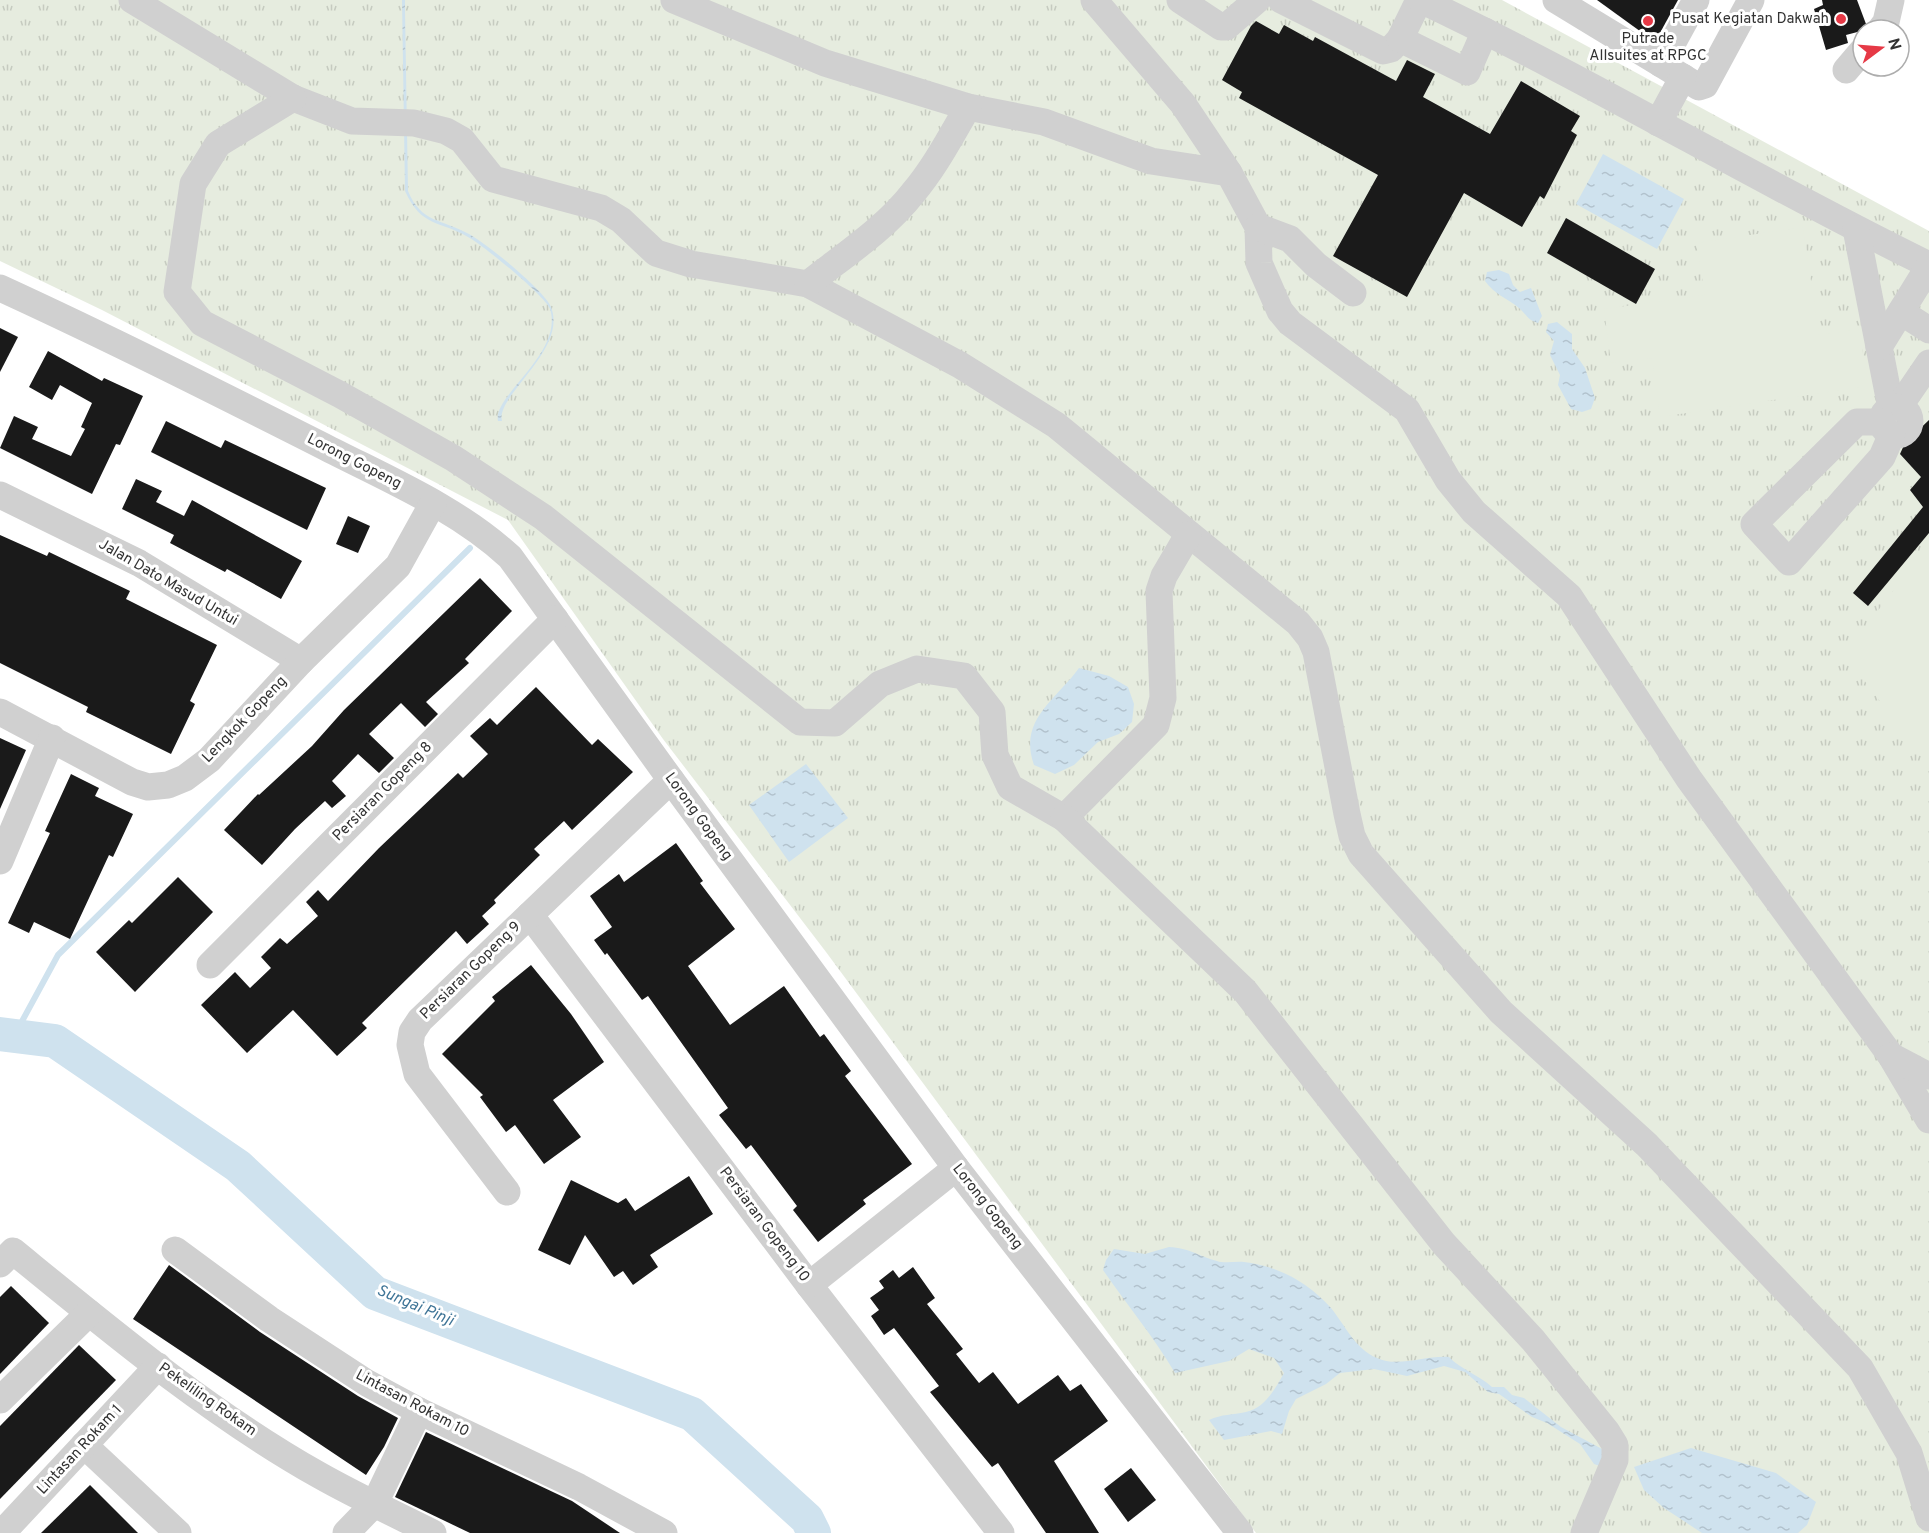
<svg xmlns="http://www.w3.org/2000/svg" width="1929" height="1533" font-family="Overpass,sans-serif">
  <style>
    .grass { fill: url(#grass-tufts) }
    .pitch { fill: #e6ecdf }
    .water { fill: url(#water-ripples) }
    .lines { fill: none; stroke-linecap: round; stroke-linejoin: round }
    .stream { stroke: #cfe2ee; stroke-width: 6 }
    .river { stroke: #cfe2ee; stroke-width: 34 }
    .building { fill: #1a1a1a }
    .minor { stroke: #d0d0d0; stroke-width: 27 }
    .poi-dot { fill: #e63946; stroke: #fff; stroke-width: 2 }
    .labels { text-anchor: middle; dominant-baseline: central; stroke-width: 6; stroke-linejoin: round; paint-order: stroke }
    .poi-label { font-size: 15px; fill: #333; stroke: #fff; text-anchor: end }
    .street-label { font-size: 15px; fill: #333; stroke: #fff }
    .water-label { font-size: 16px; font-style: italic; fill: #3f7597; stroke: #fff }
  </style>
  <defs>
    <pattern id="grass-tufts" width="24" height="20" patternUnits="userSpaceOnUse" patternTransform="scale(1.5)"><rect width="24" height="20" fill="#e6ecdf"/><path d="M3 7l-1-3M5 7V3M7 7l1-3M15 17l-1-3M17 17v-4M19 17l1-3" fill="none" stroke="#c6cbc0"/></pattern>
    <pattern id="water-ripples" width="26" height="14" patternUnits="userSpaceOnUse" patternTransform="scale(1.5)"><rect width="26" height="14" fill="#cfe2ee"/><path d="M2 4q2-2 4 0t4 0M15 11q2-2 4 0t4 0" fill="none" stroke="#b2c2cd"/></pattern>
  </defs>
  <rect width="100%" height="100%" fill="#fff"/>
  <polygon class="grass" points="0,0 1502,0 1929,231 1929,1533 1256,1533 826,952 663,739 508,520 102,310 0,261"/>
  <g class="pitch">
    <polygon points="1803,227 1819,335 1859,329 1868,386 1660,417 1652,358 1611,363 1604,309 1705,295 1696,243"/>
    <polygon points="1929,542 1929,766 1845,655"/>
  </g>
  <g class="water">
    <path d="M 402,0 L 405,0 L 405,10 L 408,191 C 421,223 442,219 469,234 C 486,243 545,291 551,307 C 568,350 495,396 502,421 L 498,421 C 492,396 564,353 550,309 C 545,296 483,245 468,237 C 439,220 422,228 405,191 Z"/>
    <polygon points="1603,154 1684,199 1657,249 1576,204"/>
    <path d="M 1499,270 L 1509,274 L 1513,285 L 1520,292 L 1531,288 L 1542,316 L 1538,323 C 1527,320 1527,315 1519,308 C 1507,298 1495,295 1485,281 L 1487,272 Z"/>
    <polygon points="1557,322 1572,334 1572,349 1585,368 1595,398 1591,409 1582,412 1571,409 1558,385 1560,375 1550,355 1554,341 1546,332 1548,324"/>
    <path d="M 1079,668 L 1109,676 L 1128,687 L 1134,704 L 1132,722 L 1119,734 L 1098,742 L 1074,765 L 1055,774 L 1034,765 C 1018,720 1055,701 1079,668 Z"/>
    <polygon points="806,764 848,818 789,862 749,805"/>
    <path d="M 1169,1247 C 1190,1248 1198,1256 1217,1261 C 1225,1264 1235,1261 1244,1262 C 1278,1266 1308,1282 1331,1308 C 1345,1325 1355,1349 1377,1358 C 1398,1368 1426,1355 1449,1357 C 1460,1369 1479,1375 1492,1387 L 1504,1387 L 1512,1395 L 1524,1398 L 1561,1427 L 1602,1449 L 1611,1470 L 1594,1464 L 1580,1444 L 1547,1423 L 1532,1417 L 1499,1394 L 1488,1392 L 1465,1372 L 1444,1366 L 1407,1376 L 1374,1369 L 1340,1373 L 1326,1384 L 1296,1399 L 1289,1411 L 1282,1434 L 1271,1431 L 1224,1440 L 1209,1420 C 1222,1414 1232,1415 1246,1412 C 1265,1408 1275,1389 1284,1373 L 1274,1358 L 1249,1349 L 1229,1361 L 1175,1373 C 1154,1337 1127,1305 1103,1270 L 1106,1260 L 1114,1249 L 1145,1254 Z"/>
    <polygon points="1691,1448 1776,1473 1816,1502 1807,1525 1798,1533 1702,1533 1664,1508 1644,1490 1634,1467"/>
  </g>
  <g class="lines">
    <polyline class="stream" points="14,1036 58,955 470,548"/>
    <polyline class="river" points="0,1034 55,1041 238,1166 375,1293 692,1414 807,1519 814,1533"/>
  </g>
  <g class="building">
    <polygon points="1597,0 1678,0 1655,42"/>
    <polygon points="1822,0 1857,0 1866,24 1865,30 1846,35 1848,43 1826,50 1814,9 1823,5"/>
    <polygon points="1256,21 1279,34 1284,25 1313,41 1315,37 1396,81 1407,60 1435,74 1423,97 1490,134 1521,81 1580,116 1571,131 1577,135 1544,199 1540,196 1522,227 1464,193 1407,297 1333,256 1378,175 1239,98 1242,92 1222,80 1251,26"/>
    <polygon points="1566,218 1655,269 1636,304 1547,253"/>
    <polygon points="0,328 18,337 0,372"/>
    <polygon points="48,351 102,381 104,378 143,396 120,445 116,444 92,494 0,448 14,416 38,427 32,439 71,456 85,429 81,427 92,403 60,385 52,400 29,387"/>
    <polygon points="1929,420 1929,533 1868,606 1853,593 1923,507 1910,490 1921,477 1900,454 1905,443"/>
    <polygon points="166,421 221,448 225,440 326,488 307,530 151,452"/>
    <polygon points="136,479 162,491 156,502 184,516 192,500 302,561 281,599 227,569 225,572 170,543 174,535 122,509"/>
    <polygon points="348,516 370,526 358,553 336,544"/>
    <polygon points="0,535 47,556 49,552 130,591 126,599 217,645 190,701 195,704 171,754 86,712 88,707 0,663"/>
    <polygon points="480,578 512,611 465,659 469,663 426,702 438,714 425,727 401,703 369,734 394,758 379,773 358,754 332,781 346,796 332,808 325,801 295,829 262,865 224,830 258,794 259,795 312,746 344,710"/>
    <polygon points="536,687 592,745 598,739 633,772 572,830 564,821 534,849 540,855 494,900 496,903 482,916 489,924 467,944 456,931 362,1023 367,1028 337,1056 293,1010 247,1053 201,1005 235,972 250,988 271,968 261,957 280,938 287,944 318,916 306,902 318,890 328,901 379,848 458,773 463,778 488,754 470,736 490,718 497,725"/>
    <polygon points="0,738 26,750 0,809"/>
    <polygon points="71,774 99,788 95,796 133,814 113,857 109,855 70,939 34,922 29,933 8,923 50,833 45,831"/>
    <polygon points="676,843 703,881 700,883 735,929 688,966 730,1025 784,986 820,1037 824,1034 851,1071 845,1076 912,1164 863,1200 866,1204 818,1242 793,1210 797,1206 751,1145 746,1149 719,1115 728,1108 648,996 642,1000 607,953 605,955 594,940 612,927 590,896 619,874 624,882"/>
    <polygon points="178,877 213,912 135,992 96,952 129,920 132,923"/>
    <polygon points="531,965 571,1014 604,1062 553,1100 581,1137 544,1164 515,1125 506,1132 480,1097 483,1095 442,1054 495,1001 492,997"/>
    <polygon points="689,1176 713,1214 650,1255 658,1267 633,1285 623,1271 614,1277 585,1235 570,1265 538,1250 571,1180 618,1203 626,1198 635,1211"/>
    <polygon points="169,1265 260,1332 358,1396 398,1418 384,1447 366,1475 133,1319"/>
    <polygon points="913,1267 935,1298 927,1304 963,1349 956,1354 979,1383 993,1372 1018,1404 1058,1375 1070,1391 1081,1384 1108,1421 1054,1461 1099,1533 1046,1533 998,1463 992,1467 930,1392 939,1386 894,1328 884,1335 871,1316 879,1310 870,1298 884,1288 879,1281 893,1270 899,1278"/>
    <polygon points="11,1286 49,1323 0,1374 0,1297"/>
    <polygon points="79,1345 116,1380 0,1499 0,1426"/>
    <polygon points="426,1432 572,1501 620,1533 470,1533 395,1497"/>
    <polygon points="1131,1468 1156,1500 1128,1522 1104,1489"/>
    <polygon points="90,1485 138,1533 41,1533"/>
  </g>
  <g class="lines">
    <g class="minor">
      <polyline points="132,0 293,98 352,121 414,123 446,131 462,140 493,179 601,208 621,220 656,253 691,264 808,284 960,365 1056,425 1298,623 1310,638 1316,652 1347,814 1352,836 1361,854 1501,1012 1647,1145 1860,1368 1909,1453 1929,1518"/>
      <polyline points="674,0 825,63 968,107 1044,122 1151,161 1229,173 1258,227 1259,263 1280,311 1290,323 1407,410 1448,480 1474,512 1569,596 1689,779 1891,1056 1929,1120"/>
      <polyline points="1094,0 1183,104 1229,173"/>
      <polyline points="1180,0 1221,27 1226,27 1257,0"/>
      <polyline points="1281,0 1383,51 1391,49 1400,39"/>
      <polyline points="1419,0 1400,39 1467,72 1485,31"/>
      <path d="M 1421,0 C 1594,82 1757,181 1929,265"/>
      <polyline points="1556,0 1699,87 1705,85 1751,0"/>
      <polyline points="1880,30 1886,22 1891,0"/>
      <polyline points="1661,64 1696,0"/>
      <polyline points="1846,70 1863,50"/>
      <polyline points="293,98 218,144 193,184 177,292 202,323 339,394 453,458 543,517 800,722 835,723 880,684 917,669 964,676 992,712 995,755 1010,787 1064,818 1156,725 1163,698 1159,591 1164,576 1188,535"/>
      <polyline points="1658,123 1683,77"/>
      <polyline points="1258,227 1290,239 1316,265 1353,293"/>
      <polyline points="1856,229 1891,408"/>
      <path d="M 808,284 C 843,256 885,229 913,193 C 935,167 951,136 968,107"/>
      <path d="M 0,288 C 109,338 216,392 323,446 C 387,479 457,508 510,557 L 671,780 L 956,1168 L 1240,1533"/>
      <polyline points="1901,312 1929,330"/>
      <polyline points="1879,347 1929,266"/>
      <polyline points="1899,407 1929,363"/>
      <circle cx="1896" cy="421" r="14"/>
      <polyline points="1882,422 1857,422 1754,524 1789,562 1882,457 1892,434"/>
      <polyline points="0,495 139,563 301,661"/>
      <polyline points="0,712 132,782 148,787 168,785 185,778 209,760 301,661 398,566 433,503"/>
      <polyline points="1064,818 1245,991 1444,1244 1533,1340 1607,1432 1615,1445 1615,1460 1584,1533"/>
      <polyline points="0,861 52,738"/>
      <polyline points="530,915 809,1285 1001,1533"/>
      <polyline points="210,965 555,619"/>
      <polyline points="1891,1056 1929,1076"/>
      <polyline points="507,1192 417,1074 410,1045 412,1032 420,1020 671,780"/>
      <polyline points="175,1250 269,1319 367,1383 419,1411 579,1487 664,1533"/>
      <path d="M 0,1264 L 13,1251 C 111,1331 209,1413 319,1475 C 356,1496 395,1514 433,1533"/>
      <polyline points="809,1285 956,1168"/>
      <polyline points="0,1400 89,1313"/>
      <polyline points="84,1445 178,1533"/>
      <polyline points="2,1533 158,1366"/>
      <polyline points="346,1533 375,1503 419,1411"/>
    </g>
  </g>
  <g class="poi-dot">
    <circle cx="1841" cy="19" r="6"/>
    <circle cx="1648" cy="21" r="6"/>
  </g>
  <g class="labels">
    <g class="poi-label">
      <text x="1829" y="19">Pusat Kegiatan Dakwah</text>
      <text x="1648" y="39" text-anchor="middle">Putrade<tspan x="1648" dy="17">Allsuites at RPGC</tspan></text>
    </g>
    <g class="street-label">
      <text transform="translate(354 462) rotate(27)">Lorong Gopeng</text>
      <text transform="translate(168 583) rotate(30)">Jalan Dato Masud Untui</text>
      <text transform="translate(245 720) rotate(-46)">Lengkok Gopeng</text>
      <text transform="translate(383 792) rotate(-45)">Persiaran Gopeng 8</text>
      <text transform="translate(698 817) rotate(54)">Lorong Gopeng</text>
      <text transform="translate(471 971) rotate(-44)">Persiaran Gopeng 9</text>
      <text transform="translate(987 1207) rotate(52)">Lorong Gopeng</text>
      <text transform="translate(764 1225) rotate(53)">Persiaran Gopeng 10</text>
      <text transform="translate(207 1400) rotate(35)">Pekeliling Rokam</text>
      <text transform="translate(412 1404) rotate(28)">Lintasan Rokam 10</text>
      <text transform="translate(80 1450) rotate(-47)">Lintasan Rokam 1</text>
    </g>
    <g class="water-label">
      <text transform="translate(415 1306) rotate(23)">Sungai Pinji</text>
    </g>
  </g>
  <g transform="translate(1881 48) rotate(74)"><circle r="28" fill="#ffffff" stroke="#adadad" stroke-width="1.5"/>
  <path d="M0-4.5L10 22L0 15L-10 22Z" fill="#e63946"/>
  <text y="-9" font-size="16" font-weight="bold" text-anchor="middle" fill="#333333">N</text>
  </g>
</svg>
